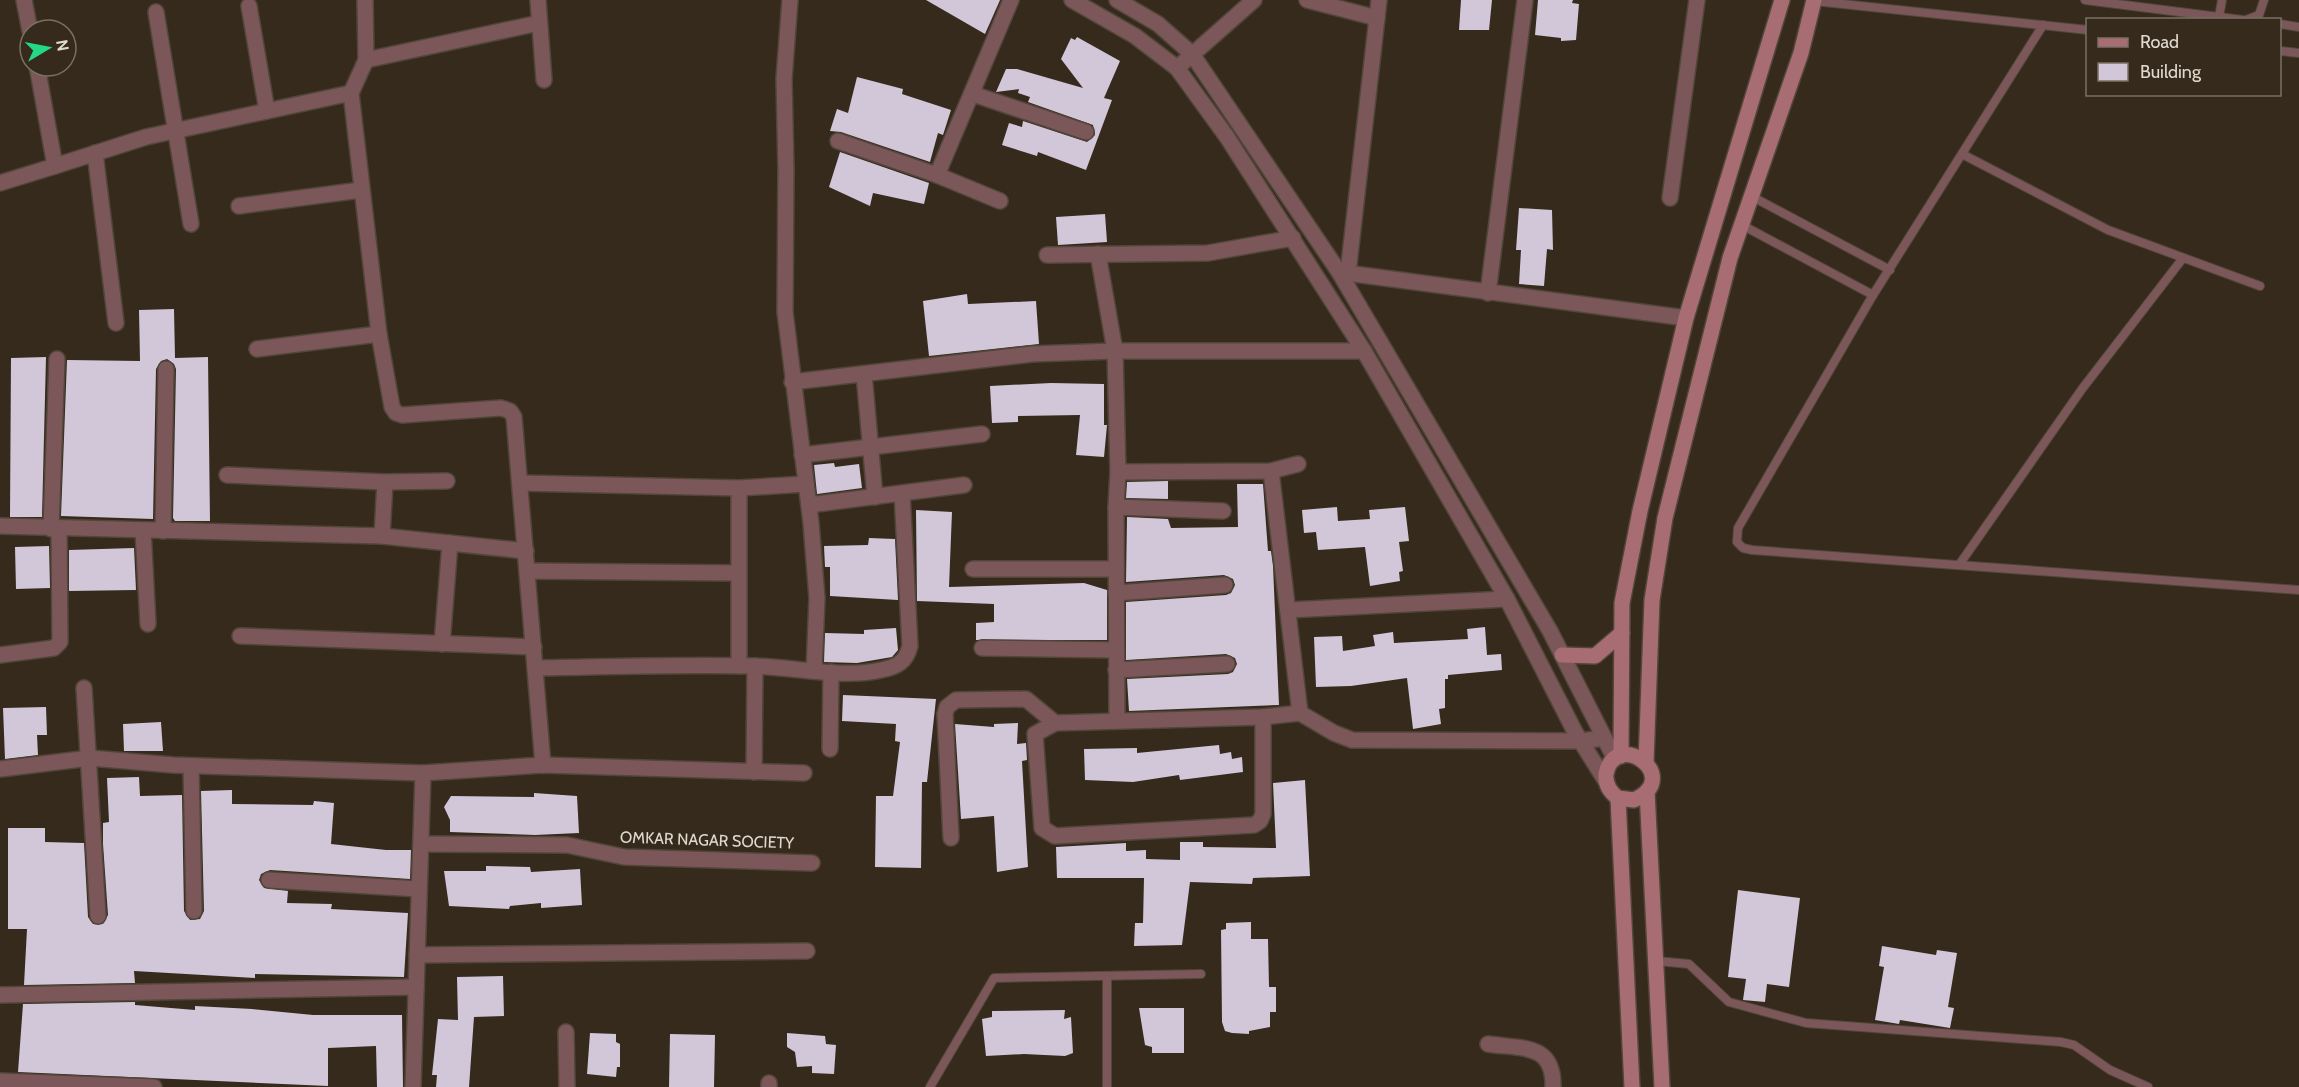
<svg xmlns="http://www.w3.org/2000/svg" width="2299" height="1087" font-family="Cabin,sans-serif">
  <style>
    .building { fill: #d2c6d9 }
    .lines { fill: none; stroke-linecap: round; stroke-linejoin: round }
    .service-casing { stroke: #514639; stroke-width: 10 }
    .minor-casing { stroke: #514639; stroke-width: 18 }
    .tertiary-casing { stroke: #514639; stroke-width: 18 }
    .secondary-casing { stroke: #514639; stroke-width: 18 }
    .service { stroke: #7c575a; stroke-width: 8 }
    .minor { stroke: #7c575a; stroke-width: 15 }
    .tertiary { stroke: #7c575a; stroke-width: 15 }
    .secondary { stroke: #a86d73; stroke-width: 15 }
    .labels { text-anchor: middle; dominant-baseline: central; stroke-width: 6; stroke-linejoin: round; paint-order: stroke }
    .street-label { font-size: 16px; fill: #e1d9d0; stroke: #352a1c }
  </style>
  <rect width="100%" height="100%" fill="#352a1c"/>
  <g class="building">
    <polygon points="926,0 1000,0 985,34"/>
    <polygon points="1461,0 1492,0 1489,30 1459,30"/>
    <polygon points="1538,0 1573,0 1572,3 1579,4 1576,40 1561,41 1561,38 1535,35"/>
    <polygon points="1077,37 1120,61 1104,98 1112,100 1086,170 1038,152 1037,156 1002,145 1009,123 1022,127 1023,121 1087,142 1095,135 1093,125 1028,102 1030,97 1018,93 1019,89 996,92 1006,69 1017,69 1083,88 1061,59 1071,38 1075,40"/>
    <polygon points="857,77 903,89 902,94 951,110 943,135 938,133 930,162 841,132 830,131 837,109 848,113"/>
    <polygon points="840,152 929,183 924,204 873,193 870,206 829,187"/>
    <polygon points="1519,208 1552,210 1553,250 1547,249 1544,286 1519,284 1521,250 1516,250"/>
    <polygon points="1105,214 1107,242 1058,245 1056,217"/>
    <polygon points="967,294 968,304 1036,301 1039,344 929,356 923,301"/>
    <polygon points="174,309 175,358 208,357 210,521 175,521 173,518 176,369 174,364 167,359 161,361 156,369 153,519 61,516 67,360 140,361 139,310"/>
    <polygon points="46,357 42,517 10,517 11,358"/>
    <polygon points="1051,383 1104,384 1104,425 1107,425 1104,457 1076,455 1080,415 1018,416 1018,422 992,423 990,386"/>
    <polygon points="834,463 835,467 859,464 862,488 817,494 814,465"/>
    <polygon points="1168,481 1168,499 1126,498 1127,482"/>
    <polygon points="1237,484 1263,484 1268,551 1271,551 1273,566 1279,705 1129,711 1127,679 1228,674 1233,672 1237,664 1235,658 1226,654 1126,660 1126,602 1226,595 1231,593 1235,585 1233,579 1224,575 1126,582 1127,517 1168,519 1171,528 1238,527"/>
    <polygon points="1337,507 1338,521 1370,519 1369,510 1405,507 1409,541 1399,542 1403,571 1399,572 1400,581 1370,586 1365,547 1318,550 1316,532 1304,533 1302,510"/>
    <polygon points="916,510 952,512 949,587 1084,583 1107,590 1107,640 976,640 976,623 994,622 994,604 917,601"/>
    <polygon points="869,538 895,539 898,600 830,596 830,567 825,567 824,546 868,545"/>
    <polygon points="49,546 50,588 16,589 15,547"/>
    <polygon points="134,548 136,590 69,591 69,550"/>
    <polygon points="1485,627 1487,655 1501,654 1502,670 1448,675 1448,679 1445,679 1445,708 1439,709 1441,724 1413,729 1407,678 1351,686 1316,687 1314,637 1342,636 1343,651 1375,646 1373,635 1393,632 1394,643 1468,639 1467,629"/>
    <polygon points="896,628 898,650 892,657 857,663 824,662 825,633 864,634 864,630"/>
    <polygon points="843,695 936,699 927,782 922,782 921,868 875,867 876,796 893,796 900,742 895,741 896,724 842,721"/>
    <polygon points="46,707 47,735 37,735 38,755 5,759 3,708"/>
    <polygon points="161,722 163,751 124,751 123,724"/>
    <polygon points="1018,723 1017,744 1026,743 1027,760 1022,761 1028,867 997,872 994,816 961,819 955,724 994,727 994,724"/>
    <polygon points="1219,745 1220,754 1231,752 1232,759 1242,757 1243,772 1180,780 1179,775 1133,782 1085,780 1084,749 1137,748 1137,753"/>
    <polygon points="139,777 140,796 182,795 184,911 190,920 200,919 204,911 201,791 232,790 232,804 313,805 314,801 334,803 331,844 386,850 411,850 410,879 270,870 261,874 259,880 264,888 288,891 287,903 332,904 331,909 408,913 404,977 255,974 255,978 134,971 135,983 24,985 27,929 8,929 8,828 45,828 45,842 84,843 88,917 93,924 103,924 108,915 103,844 103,823 109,822 107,778"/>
    <polygon points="1305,780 1310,876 1253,878 1252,884 1190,882 1182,945 1134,946 1135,923 1143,923 1144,878 1057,878 1056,847 1126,843 1126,851 1146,850 1146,859 1180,860 1180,842 1203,842 1203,847 1276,848 1273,783"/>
    <polygon points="534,793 577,796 579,833 535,835 450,832 450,820 444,807 451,796 534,797"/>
    <polygon points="486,866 530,867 531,872 580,869 582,905 541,908 541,903 510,906 509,909 449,906 444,871 486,871"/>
    <polygon points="1738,890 1800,898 1789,987 1767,984 1765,1002 1743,1000 1746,979 1728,977"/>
    <polygon points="1251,922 1251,939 1268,939 1269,987 1276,987 1276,1012 1270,1012 1270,1027 1249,1031 1249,1034 1232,1033 1225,1031 1222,1022 1221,930 1226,929 1226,923"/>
    <polygon points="1882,946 1936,955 1937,950 1957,953 1948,1007 1954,1008 1950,1028 1900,1020 1899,1024 1875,1020 1884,967 1879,966"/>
    <polygon points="503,976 504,1016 474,1017 469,1087 436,1087 437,1075 432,1075 438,1019 458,1020 457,977"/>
    <polygon points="135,1002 135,1005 195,1010 195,1006 252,1009 313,1015 402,1015 403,1087 377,1087 376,1046 328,1048 328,1086 18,1072 23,1004"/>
    <polygon points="1139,1008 1184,1008 1184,1053 1152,1053 1152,1047 1145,1045"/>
    <polygon points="1065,1010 1064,1019 1071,1017 1073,1053 1065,1056 1024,1054 986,1056 982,1019 992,1017 992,1011"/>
    <polygon points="590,1033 616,1034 616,1042 620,1044 620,1067 617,1067 616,1077 587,1074"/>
    <polygon points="787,1033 825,1036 826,1044 836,1045 834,1074 812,1073 812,1066 797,1067 795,1052 787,1047"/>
    <polygon points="670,1034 715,1035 714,1087 669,1087"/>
  </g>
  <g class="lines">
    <defs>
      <g id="service">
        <polyline points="2085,0 2243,20"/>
        <polyline points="1814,1 2088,30"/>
        <polyline points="2219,17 2222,0"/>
        <polyline points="2246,20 2259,15 2264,0"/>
        <polyline points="2280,24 2299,27"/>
        <polyline points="2043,25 1873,295 1738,528 1737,542 1743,548 1752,550 2299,590"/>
        <polyline points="2280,51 2299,53"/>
        <polyline points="1962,154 2108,230 2260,286"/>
        <polyline points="1751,196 1890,270"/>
        <polyline points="1740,224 1873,295"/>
        <polyline points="1959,565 2082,389 2183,258"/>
        <polyline points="1657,961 1689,964 1729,1002 1806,1023 2061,1042 2074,1045 2110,1070 2148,1087"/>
        <polyline points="930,1087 994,978 1201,974"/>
        <polyline points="1107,1087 1107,977"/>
      </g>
      <g id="minor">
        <polyline points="24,0 30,31"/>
        <polyline points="538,0 544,80"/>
        <polyline points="790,0 784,79 786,171 785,312 811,523 817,598 814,671"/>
        <polyline points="1307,0 1377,18"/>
        <polyline points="249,6 267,111"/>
        <polyline points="156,12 191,224"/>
        <polyline points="366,60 539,23"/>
        <polyline points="1177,68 1254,0"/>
        <polyline points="351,93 379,334 392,407 396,413 402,415 501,408 510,411 514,417 543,765"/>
        <polyline points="973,94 1086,132"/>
        <polyline points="838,141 937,175 1000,201"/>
        <polyline points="95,153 116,323"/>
        <polyline points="55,166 146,137 351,93 366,60 365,0"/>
        <polyline points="937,175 1011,0"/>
        <polyline points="0,183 55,166 37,66"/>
        <polyline points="1670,198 1697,0"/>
        <polyline points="239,206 361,190"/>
        <polyline points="1098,254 1115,351 1118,472 1271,471 1298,464"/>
        <polyline points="1047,255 1208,253 1293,238"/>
        <polyline points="1339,272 1686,318"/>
        <polyline points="1348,273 1379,0"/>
        <polyline points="1488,293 1525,0"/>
        <polyline points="257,349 379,334"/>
        <polyline points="864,374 875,497"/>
        <polyline points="792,382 1032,354 1115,351 1364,351"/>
        <polyline points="802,455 982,434"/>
        <polyline points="227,475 385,482 447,481"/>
        <polyline points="520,483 739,488 806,484"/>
        <polyline points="739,488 739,666"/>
        <polyline points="809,505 964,485"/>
        <polyline points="1116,507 1223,511"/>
        <polyline points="0,526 382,536 526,551"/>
        <polyline points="51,529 57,359"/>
        <polyline points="143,530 148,624"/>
        <polyline points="163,531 166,369"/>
        <polyline points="382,536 385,482"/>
        <polyline points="973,569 1116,569"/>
        <polyline points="527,571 738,573"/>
        <polyline points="1116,593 1225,585"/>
        <polyline points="1288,610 1507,599"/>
        <polyline points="240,636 534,647"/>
        <polyline points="442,644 450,543"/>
        <polyline points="982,648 1116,650"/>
        <polyline points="0,655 54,648 60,642 59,529"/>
        <path d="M 535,668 C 608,667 681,664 754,666 C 794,667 843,679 881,670 C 897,667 906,662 910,646 L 902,493"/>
        <polyline points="1116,670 1227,664"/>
        <polyline points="84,688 98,916"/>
        <polyline points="1300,713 1334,733 1352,740 1581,741 1604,738"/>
        <polygon points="1263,717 1263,814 1260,821 1254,825 1055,836 1042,828 1035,734 1055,723"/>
        <polyline points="1263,717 1300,713 1271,471"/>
        <polyline points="1117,720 1116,507 1118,472"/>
        <polyline points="830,749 831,672"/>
        <polyline points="191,766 194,911"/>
        <polyline points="0,769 90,758 173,765 423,773"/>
        <polyline points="754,772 755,666"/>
        <polyline points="951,838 945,714 947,707 956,700 1026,699 1055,723"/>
        <polyline points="421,844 567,845 624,857 812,863"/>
        <polyline points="269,880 419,889"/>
        <polyline points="417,955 807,951"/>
        <polyline points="0,995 416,987"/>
        <polyline points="566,1032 567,1087"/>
        <path d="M 1488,1044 C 1522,1049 1554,1043 1553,1087"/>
        <polyline points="0,1081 154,1087"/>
        <polyline points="769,1083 769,1087"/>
        <polyline points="413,1087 423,773 543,765 804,773"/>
      </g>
      <g id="tertiary">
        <polyline points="1072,0 1135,36 1177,68 1227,137 1364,351 1507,599 1575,732 1607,783"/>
        <polyline points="1117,0 1158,24 1192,54 1339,272 1550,631 1615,759"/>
      </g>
      <g id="secondary">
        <polyline points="1562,655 1595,656 1622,633"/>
        <polyline points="1621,756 1622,603 1640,511 1686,318 1782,0"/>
        <polyline points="1646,762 1652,600 1665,518 1730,258 1801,53 1814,0"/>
        <polyline points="1647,791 1662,1087"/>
        <path d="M 1618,798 L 1634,800 C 1685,777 1615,727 1606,774 C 1605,784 1610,792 1618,798 L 1632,1087"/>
      </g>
    </defs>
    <use href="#service" class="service-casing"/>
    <use href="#minor" class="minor-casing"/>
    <use href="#tertiary" class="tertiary-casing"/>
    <use href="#secondary" class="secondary-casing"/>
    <use href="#service" class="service"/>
    <use href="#minor" class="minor"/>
    <use href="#tertiary" class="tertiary"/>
    <use href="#secondary" class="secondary"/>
  </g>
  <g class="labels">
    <g class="street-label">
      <text transform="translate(707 840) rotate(2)">OMKAR NAGAR SOCIETY</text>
    </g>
  </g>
  <rect x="2086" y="18" width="195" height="78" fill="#352a1c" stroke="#7a7064" stroke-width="1.5"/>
  <rect x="2098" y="38" width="30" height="9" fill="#a86d73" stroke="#7a7064" stroke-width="1.5"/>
  <text x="2140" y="48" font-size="18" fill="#e1d9d0">Road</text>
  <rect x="2098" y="63" width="30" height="18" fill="#d2c6d9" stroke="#7a7064" stroke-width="1.5"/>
  <text x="2140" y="78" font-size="18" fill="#e1d9d0">Building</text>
  <g transform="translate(48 48) rotate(80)"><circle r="28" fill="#352a1c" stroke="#7a7064" stroke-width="1.5"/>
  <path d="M0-4.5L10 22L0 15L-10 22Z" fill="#24d886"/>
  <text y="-9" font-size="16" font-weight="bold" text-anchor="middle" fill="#e1d9d0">N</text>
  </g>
</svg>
